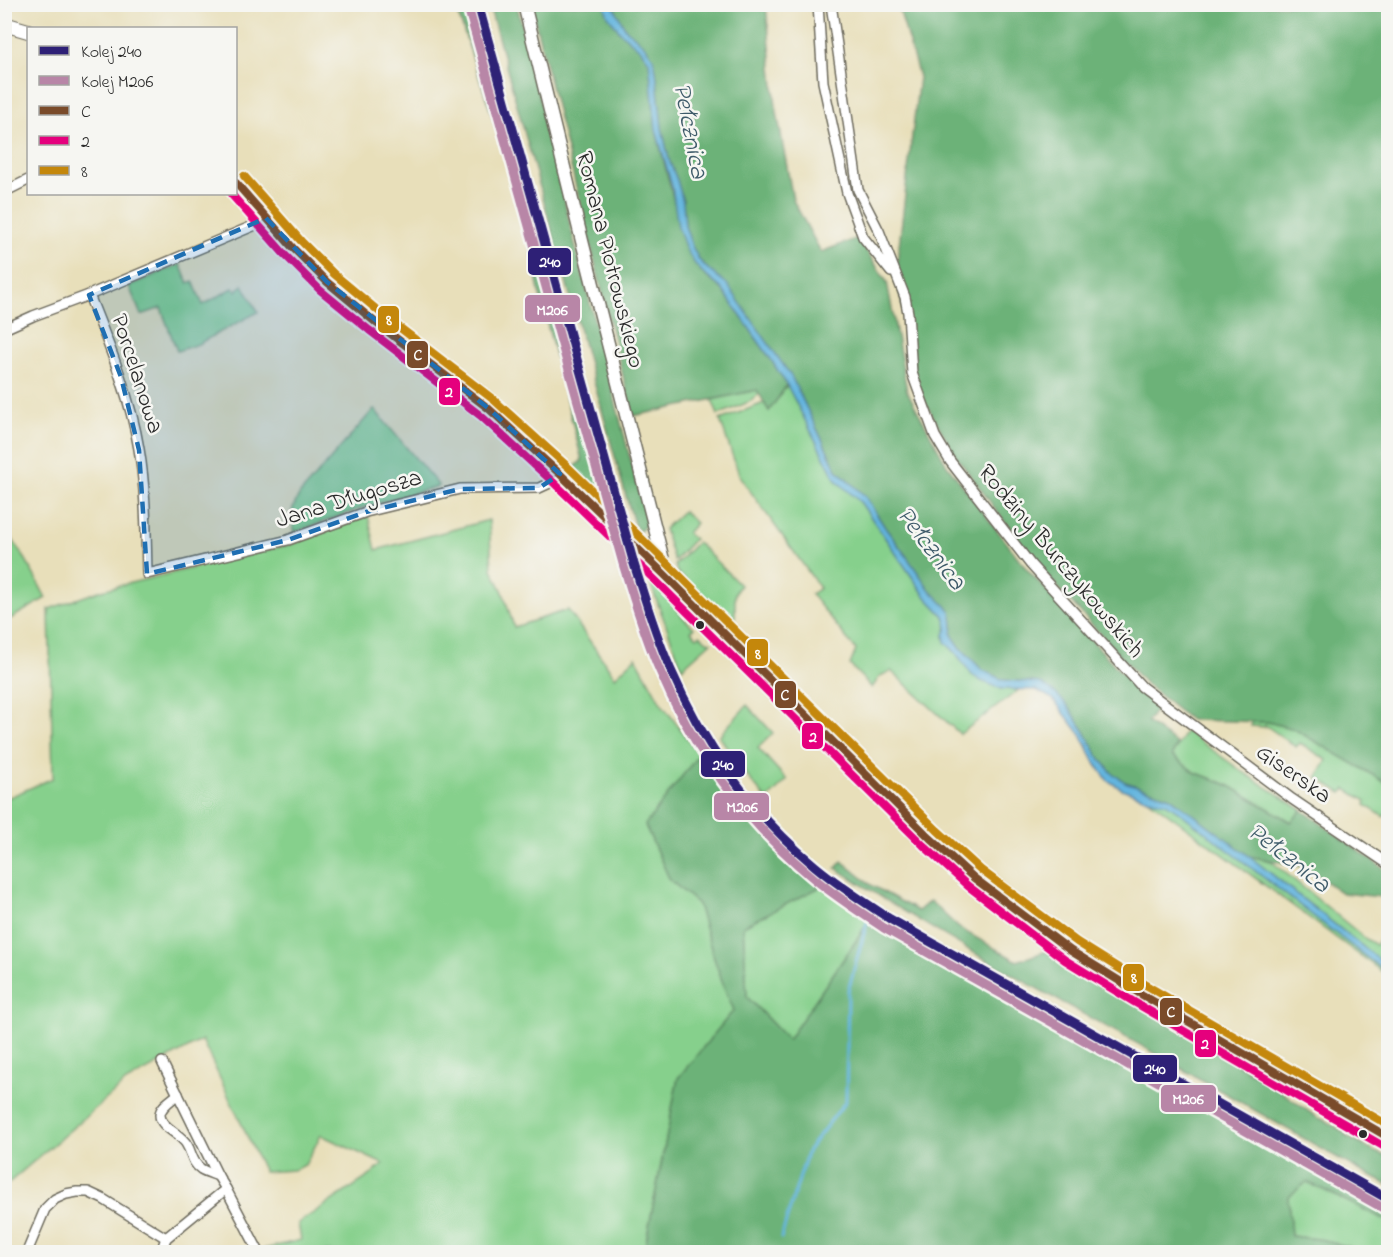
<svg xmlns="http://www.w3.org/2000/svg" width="1393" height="1257" font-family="'Indie Flower',sans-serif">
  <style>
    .green { fill: #86d08c; stroke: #587e5c; stroke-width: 1.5 }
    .forest { fill: #6cb278; stroke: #4c6e52; stroke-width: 1.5 }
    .water { fill: #63b5df; stroke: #477085; stroke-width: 1.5 }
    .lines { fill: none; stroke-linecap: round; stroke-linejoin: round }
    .stream { stroke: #63b5df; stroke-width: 3 }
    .minor-casing { stroke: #6d6a5d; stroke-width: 12 }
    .tertiary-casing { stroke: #6d6a5d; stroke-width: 15 }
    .secondary-casing { stroke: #6d6a5d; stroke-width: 16 }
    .minor { stroke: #fff; stroke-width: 9 }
    .tertiary { stroke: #fff; stroke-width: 12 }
    .secondary { stroke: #fff; stroke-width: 14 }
    .bus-1-casing { stroke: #f6f6f2; stroke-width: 12 }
    .bus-2-casing { stroke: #f6f6f2; stroke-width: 12 }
    .bus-3-casing { stroke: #f6f6f2; stroke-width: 12 }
    .bus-1 { stroke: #7a4b2a; stroke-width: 8 }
    .bus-2 { stroke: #e5007d; stroke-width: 8 }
    .bus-3 { stroke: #c4870b; stroke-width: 8 }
    .rail-1-casing { stroke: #f6f6f2; stroke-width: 14 }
    .rail-2-casing { stroke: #f6f6f2; stroke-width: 14 }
    .rail-1 { stroke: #2e2076; stroke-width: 9 }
    .rail-2 { stroke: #b886a7; stroke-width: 9 }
    .marked { fill: #1f6fb2; fill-opacity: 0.2; stroke: #1f6fb2; stroke-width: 4.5; stroke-dasharray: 12 8; stroke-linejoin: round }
    .bus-dot { fill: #2b2b2b; stroke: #f6f6f2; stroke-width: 2 }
    .labels { text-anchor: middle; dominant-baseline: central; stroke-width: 5; stroke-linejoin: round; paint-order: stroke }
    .street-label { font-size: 24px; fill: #2b2b2b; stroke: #f6f6f2 }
    .water-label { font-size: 26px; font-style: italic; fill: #3f5b6a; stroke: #f6f6f2 }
    .line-badge { stroke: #f6f6f2; stroke-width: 2 }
    .badge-label { font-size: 16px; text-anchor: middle; font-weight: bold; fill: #fff }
  </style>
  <rect width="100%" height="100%" fill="#f6f6f2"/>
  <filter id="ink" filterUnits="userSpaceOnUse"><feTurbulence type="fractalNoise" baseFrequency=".0167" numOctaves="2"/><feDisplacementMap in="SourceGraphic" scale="12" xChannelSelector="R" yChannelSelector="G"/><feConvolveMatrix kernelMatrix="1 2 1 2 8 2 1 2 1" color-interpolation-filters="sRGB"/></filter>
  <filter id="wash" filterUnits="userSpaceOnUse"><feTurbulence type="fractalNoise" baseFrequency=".008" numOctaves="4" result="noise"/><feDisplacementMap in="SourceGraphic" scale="24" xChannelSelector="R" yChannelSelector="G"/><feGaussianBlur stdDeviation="1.35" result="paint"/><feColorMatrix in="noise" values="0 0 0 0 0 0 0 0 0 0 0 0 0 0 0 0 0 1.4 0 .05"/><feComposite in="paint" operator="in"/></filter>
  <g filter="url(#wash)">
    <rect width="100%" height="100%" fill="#e8dfba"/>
    <g class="green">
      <polygon points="180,264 188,283 193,281 203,305 233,288 236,291 243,285 258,312 198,344 177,351 161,308 141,315 129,286"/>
      <polygon points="787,385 836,480 861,503 926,597 944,616 947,627 944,635 945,642 956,653 972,675 1002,689 1019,690 960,734 891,671 880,676 872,688 850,665 856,650 811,594 820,588 740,477 720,420 764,403 769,411"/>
      <polygon points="757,390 759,394 751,401 718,415 712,400"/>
      <path d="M 374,409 L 439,486 L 365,507 L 295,532 C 289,513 291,511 300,494 Z"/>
      <polygon points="683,511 696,523 687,533 694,539 674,561 664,529"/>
      <polygon points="368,516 376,550 489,520 492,569 503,592 514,627 568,610 615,677 636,657 661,703 699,754 645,825 670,880 698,904 713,955 726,992 734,1010 678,1078 644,1252 266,1252 264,1249 301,1240 298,1223 371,1175 383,1164 321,1135 305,1165 294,1170 264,1172 202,1040 126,1082 5,1186 5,799 53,778 49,609 102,590 292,544"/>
      <polygon points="4,527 26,560 46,598 5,622"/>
      <polygon points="697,542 740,585 735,593 735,619 733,622 730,622 677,572 675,565"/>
      <polygon points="650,577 667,593 682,616 694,628 691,631 697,637 700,635 707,641 711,642 682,668 652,588"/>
      <polygon points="747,705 773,733 758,748 787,780 767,800 748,777 719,736"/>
      <polygon points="1252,722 1268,722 1294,729 1388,784 1388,810 1384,817 1365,805 1366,801 1346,789 1342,793 1317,778 1327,760 1300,743 1296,747 1265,725 1264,727 1251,726"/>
      <polygon points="1186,731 1243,772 1302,810 1292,822 1228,785 1194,772 1172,755"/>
      <polygon points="1148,799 1166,803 1178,811 1374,963 1388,972 1388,976"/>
      <polygon points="1249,856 1271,861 1366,939 1376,945 1388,924 1388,965 1377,958"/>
      <polygon points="822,886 871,915 860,935 788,1040 747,997 743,926"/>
      <polygon points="1307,1182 1388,1221 1388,1252 1365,1252 1325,1240 1291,1236 1288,1197"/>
    </g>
    <g class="forest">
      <polygon points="455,5 473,5 509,135 499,136"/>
      <polygon points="489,5 517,5 575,245 647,524 640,531 635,527 625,493"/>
      <polygon points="531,5 604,5 608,16 621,33 641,50 649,61 656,130 675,205 695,264 704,275 722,289 770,358 787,385 769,411 757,390 633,416"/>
      <polygon points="613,5 766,5 776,107 793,200 821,252 858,238 887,282 907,391 947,465 1026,568 1137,690 1157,708 1147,722 1177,744 1172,755 1194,772 1228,785 1291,822 1302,810 1388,872 1388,885 1382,897 1342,893 1305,867 1249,856 1170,797 1125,782 1112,773 1098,756 1085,732 1068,706 1040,683 1003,680 982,670 960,647 952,635 953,624 951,611 930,591 907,557 886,529 865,496 837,470 791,376 709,270 699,260 691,244 685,226 683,201 677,180 669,160 662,128 656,70 645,46 625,28"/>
      <polygon points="898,5 1388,5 1388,784 1294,729 1268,722 1190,720 1145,683 1034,561 956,456 917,388 896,271 919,77"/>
      <polygon points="523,198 611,506 573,469 582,460 539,292"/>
      <polygon points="699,754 756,825 822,886 743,926 747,997 788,1040 860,935 871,915 901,930 1388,1208 1388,1221 1307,1182 1288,1197 1291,1236 1325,1240 1365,1252 644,1252 678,1078 734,1010 726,992 713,955 698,904 670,880 645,825"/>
      <path d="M 842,861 L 871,885 L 918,911 L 930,901 L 959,928 L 1017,961 L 1047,951 L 1266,1081 L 1318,1118 L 1327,1121 L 1346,1134 L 1346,1136 L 1375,1152 L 1388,1157 L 1388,1185 L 1359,1170 C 1292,1131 1225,1093 1158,1055 C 1049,995 940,937 836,868 Z"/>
    </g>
    <polygon class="water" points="604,5 613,5 625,28 645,46 653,57 656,70 662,128 669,160 677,180 683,201 685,226 691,244 699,260 709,270 727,284 791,376 837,470 865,496 886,529 907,557 930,590 951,611 953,624 952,635 960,647 982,670 1003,680 1040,683 1055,693 1068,706 1085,732 1098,756 1112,773 1125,782 1170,797 1249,856 1377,958 1388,965 1388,972 1374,963 1178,811 1166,803 1148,799 1122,789 1107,780 1094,761 1081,735 1053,699 1036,690 1002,689 981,681 972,675 956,653 945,642 944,635 947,627 944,616 926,597 861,503 836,480 787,385 770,358 722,289 705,275 695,264 686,249 678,227 672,187 656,130 649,61 641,50 621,33 608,16"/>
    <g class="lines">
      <polyline class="stream" points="781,1238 808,1150 846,1101 848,991 868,919"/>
    </g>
  </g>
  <g filter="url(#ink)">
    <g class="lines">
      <defs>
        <g id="minor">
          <polyline points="818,4 823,82 847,193 863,237 891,272"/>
          <polyline points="831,4 858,190 879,231 905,297 908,313 912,373 935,436 950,461 1031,565 1142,687 1292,799 1388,864"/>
          <polyline points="4,192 28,180"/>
          <path d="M 89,295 C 109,345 130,395 139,449 C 146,490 146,532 147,574 L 288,540 L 366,512 L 460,489 L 539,488 L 552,482 L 560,474"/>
          <polyline points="4,329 33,316 89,295 253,226 266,218"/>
          <polyline points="162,1062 218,1176 226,1189 259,1252"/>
          <path d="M 178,1094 C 172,1100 160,1106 160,1115 C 160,1128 181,1133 187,1145 C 192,1153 192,1163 201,1169 C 206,1172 213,1174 218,1176"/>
          <polyline points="27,1252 45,1209 55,1199 66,1194 77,1192 88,1192 103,1199 166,1238"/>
          <polyline points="161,1252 166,1238 226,1189"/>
        </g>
        <polyline id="tertiary" points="524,4 582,241 663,560 664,574"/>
        <g id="secondary">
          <polyline points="4,24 28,31"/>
          <polyline points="236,183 293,248 327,282 375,322 488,408 560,474 664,574 930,838 974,878 1027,919 1071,951 1139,993 1388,1137"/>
        </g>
      </defs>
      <use href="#minor" class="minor-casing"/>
      <use href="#tertiary" class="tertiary-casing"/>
      <use href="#secondary" class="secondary-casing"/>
      <use href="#minor" class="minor"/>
      <use href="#tertiary" class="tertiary"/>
      <use href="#secondary" class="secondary"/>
      <defs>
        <polyline id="bus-1" points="236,183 293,248 327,282 375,322 488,408 560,474 664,574 930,838 974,878 1071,951 1139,993 1388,1137"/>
        <polyline id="bus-2" points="231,194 285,255 320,290 369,330 481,416 553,482 657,582 923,845 968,886 1065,960 1134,1002 1383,1146"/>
        <polyline id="bus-3" points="244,176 301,241 334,274 382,314 494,400 567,466 671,567 937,830 981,870 1077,942 1144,984 1388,1125"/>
      </defs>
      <use href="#bus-1" class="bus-1-casing"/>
      <use href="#bus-2" class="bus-2-casing"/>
      <use href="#bus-3" class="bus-3-casing"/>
      <use href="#bus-1" class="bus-1"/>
      <use href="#bus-2" class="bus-2"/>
      <use href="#bus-3" class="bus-3"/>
      <defs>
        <path id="rail-1" d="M 478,4 L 634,564 C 645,599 655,634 670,668 C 703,744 751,813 815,866 C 839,886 864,902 890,919 L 1388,1199"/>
        <path id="rail-2" d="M 468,7 L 624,567 C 635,602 645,637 660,671 C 693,749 744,820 810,875 C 833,895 859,911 884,928 L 1383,1208"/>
      </defs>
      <use href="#rail-1" class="rail-1-casing"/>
      <use href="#rail-2" class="rail-2-casing"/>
      <use href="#rail-1" class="rail-1"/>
      <use href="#rail-2" class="rail-2"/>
    </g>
  </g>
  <path class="marked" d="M 266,218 L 327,282 L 488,408 L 560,474 L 539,488 L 460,489 L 366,512 L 288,540 L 147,574 L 139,450 L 121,377 L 89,295 Z"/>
  <g class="bus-dot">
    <circle cx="700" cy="625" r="5"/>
    <circle cx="1363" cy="1134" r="5"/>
  </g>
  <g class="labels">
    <g class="street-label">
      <text transform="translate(609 260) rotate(76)">Romana Piotrowskiego</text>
      <text transform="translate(136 374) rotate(72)">Porcelanowa</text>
      <text transform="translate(349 500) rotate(-17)">Jana Długosza</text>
      <text transform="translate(1060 562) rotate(50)">Rodziny Burczykowskich</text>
      <text transform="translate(1293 775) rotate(35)">Giserska</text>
    </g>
    <g class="water-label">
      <text transform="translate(689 131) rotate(79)">Pełcznica</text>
      <text transform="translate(930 549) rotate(53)">Pełcznica</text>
      <text transform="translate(1288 859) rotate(38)">Pełcznica</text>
    </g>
  </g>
  <g class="line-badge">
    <rect x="527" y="247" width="45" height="29" rx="6" fill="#2e2076"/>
    <rect x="524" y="294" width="57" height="29" rx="6" fill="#b886a7"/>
    <rect x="377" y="305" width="23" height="29" rx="6" fill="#c4870b"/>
    <rect x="406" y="340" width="23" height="29" rx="6" fill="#7a4b2a"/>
    <rect x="438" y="377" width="23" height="29" rx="6" fill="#e5007d"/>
    <rect x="746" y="638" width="23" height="29" rx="6" fill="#c4870b"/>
    <rect x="774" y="680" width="23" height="29" rx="6" fill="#7a4b2a"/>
    <rect x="801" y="722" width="23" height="28" rx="6" fill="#e5007d"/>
    <rect x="700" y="750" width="46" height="28" rx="6" fill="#2e2076"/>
    <rect x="713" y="792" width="57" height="29" rx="6" fill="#b886a7"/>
    <rect x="1122" y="963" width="23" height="29" rx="6" fill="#c4870b"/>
    <rect x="1159" y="997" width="24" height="29" rx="6" fill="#7a4b2a"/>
    <rect x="1194" y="1029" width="23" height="29" rx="6" fill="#e5007d"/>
    <rect x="1132" y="1054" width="46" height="29" rx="6" fill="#2e2076"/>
    <rect x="1160" y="1084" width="57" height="29" rx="6" fill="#b886a7"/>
  </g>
  <g class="badge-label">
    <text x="550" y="267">240</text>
    <text x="552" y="315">M206</text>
    <text x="389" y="325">8</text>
    <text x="418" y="360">C</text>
    <text x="449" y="397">2</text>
    <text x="758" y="659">8</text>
    <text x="785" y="700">C</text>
    <text x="813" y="742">2</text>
    <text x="723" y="770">240</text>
    <text x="742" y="812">M206</text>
    <text x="1134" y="983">8</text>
    <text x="1171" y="1017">C</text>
    <text x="1205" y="1049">2</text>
    <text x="1155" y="1074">240</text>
    <text x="1188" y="1104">M206</text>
  </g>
  <rect width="1393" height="1257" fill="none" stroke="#f6f6f2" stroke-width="24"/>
  <rect x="27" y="27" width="210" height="168" fill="#f6f6f2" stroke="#a5a5a2" stroke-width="1.5"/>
  <rect x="39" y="46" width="30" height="9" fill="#2e2076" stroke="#a5a5a2" stroke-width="1.5"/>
  <text x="81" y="57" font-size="18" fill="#2b2b2b">Kolej 240</text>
  <rect x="39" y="76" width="30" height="9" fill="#b886a7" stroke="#a5a5a2" stroke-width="1.5"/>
  <text x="81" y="87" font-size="18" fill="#2b2b2b">Kolej M206</text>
  <rect x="39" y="106" width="30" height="9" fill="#7a4b2a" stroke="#a5a5a2" stroke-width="1.5"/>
  <text x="81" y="117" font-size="18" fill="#2b2b2b">C</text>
  <rect x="39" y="136" width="30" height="9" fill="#e5007d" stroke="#a5a5a2" stroke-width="1.5"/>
  <text x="81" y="147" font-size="18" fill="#2b2b2b">2</text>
  <rect x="39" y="166" width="30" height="9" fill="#c4870b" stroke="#a5a5a2" stroke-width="1.5"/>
  <text x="81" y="177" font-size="18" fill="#2b2b2b">8</text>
</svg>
